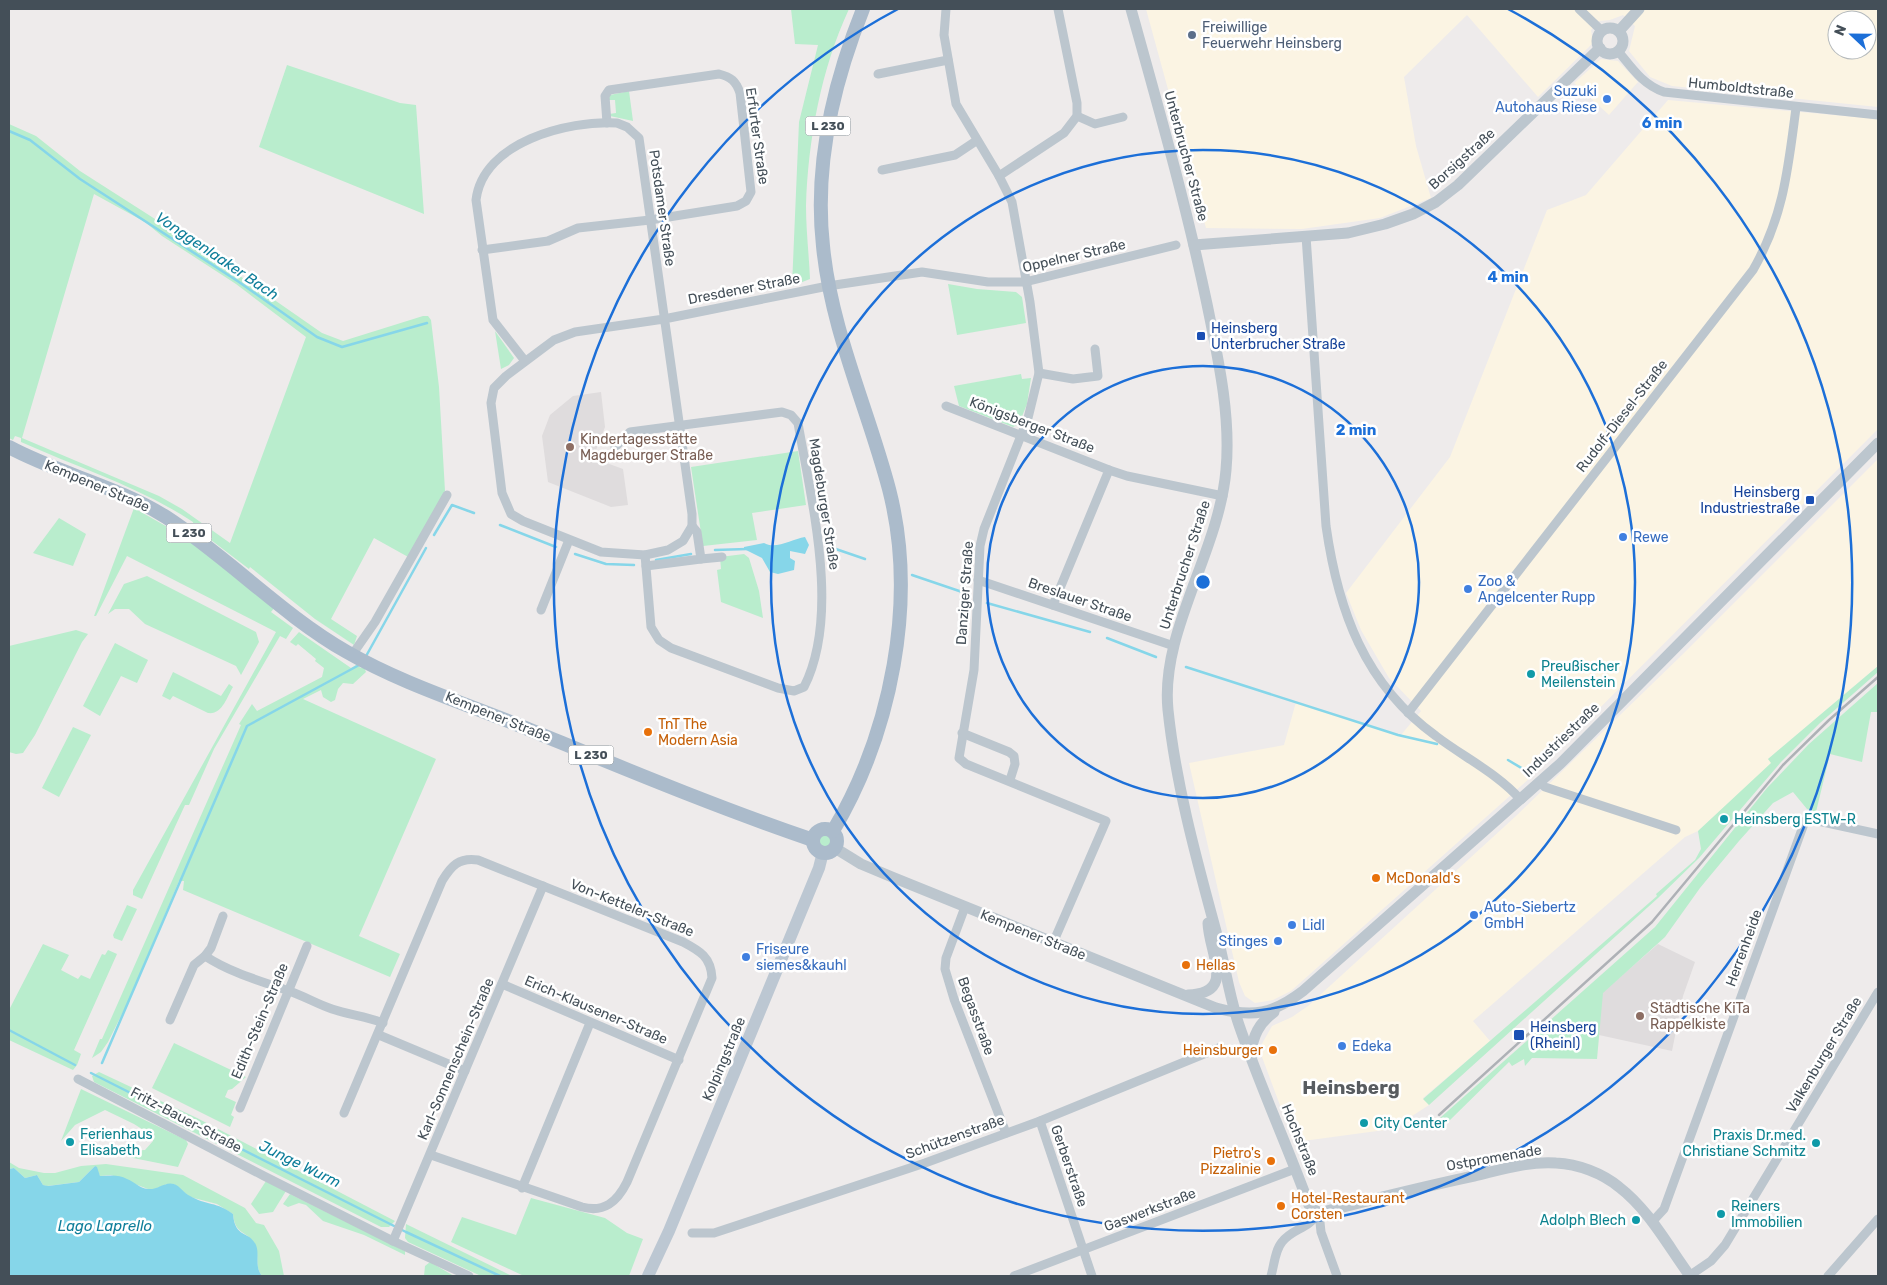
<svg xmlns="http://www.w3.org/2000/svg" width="1887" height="1285" font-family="Rubik,sans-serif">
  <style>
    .commercial { fill: #fbf4e3; fill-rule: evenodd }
    .education { fill: #dfdcdd }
    .green { fill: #b9edcd; fill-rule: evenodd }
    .water { fill: #86d6e9 }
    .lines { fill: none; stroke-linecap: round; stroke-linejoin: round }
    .stream { stroke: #86d6e9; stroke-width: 2.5 }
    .minor { stroke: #bcc6ce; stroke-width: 9 }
    .tertiary { stroke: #bcc6ce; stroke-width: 11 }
    .secondary { stroke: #bcc7d2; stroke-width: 12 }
    .primary { stroke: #abbbcb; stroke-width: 14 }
    .rail { stroke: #aeb1b6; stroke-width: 2.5 }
    .ring { fill: none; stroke: #1c6fd8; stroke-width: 2.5 }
    .service-dot { fill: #5c6f8a; stroke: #fff; stroke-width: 2 }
    .shop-dot { fill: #3f7fe0; stroke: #fff; stroke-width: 2 }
    .transit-dot { fill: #1a4fb4; stroke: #fff; stroke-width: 2 }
    .education-dot { fill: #8d6e63; stroke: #fff; stroke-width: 2 }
    .culture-dot { fill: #0f9aa8; stroke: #fff; stroke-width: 2 }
    .food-dot { fill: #e8710a; stroke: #fff; stroke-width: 2 }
    .labels { text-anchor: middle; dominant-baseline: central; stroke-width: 5; stroke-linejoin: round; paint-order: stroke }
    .shield { fill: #fff; stroke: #7c848a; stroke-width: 1 }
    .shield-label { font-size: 12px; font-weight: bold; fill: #444f58 }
    .service-label { font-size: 14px; fill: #4e5e75; stroke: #fff; text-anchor: start }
    .street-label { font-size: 14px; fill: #444f58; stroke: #fff }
    .shop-label { font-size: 14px; fill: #366cbe; stroke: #fff; text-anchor: start }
    .transit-label { font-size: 14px; fill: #164399; stroke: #fff; text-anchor: start }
    .education-label { font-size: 14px; fill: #785e54; stroke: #fff; text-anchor: start }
    .culture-label { font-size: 14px; fill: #0d838f; stroke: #fff; text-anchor: start }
    .food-label { font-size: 14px; fill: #c56008; stroke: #fff; text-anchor: start }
    .water-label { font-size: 15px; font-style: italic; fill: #0e7e9a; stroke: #fff }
    .district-label { font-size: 19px; font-weight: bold; fill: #585c60; stroke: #fff }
    .centre { fill: #1c6fd8; stroke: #fff; stroke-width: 2.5 }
    .ring-label { font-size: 15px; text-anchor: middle; font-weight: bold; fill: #1c6fd8; stroke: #fff; stroke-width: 5; stroke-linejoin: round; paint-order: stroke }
  </style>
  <rect width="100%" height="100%" fill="#eeebeb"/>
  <g class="commercial">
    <path d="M 1146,9 L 1878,9 L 1878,107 L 1672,86 L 1650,77 L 1629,51 L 1635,26 L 1623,15 L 1610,20 L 1599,21 L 1591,30 L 1593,43 L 1538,97 L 1467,15 L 1404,77 L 1416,146 L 1431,198 L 1380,218 L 1302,229 L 1206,228 ZM 1837,20 L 1867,20 L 1867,50 L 1837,50 Z"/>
    <polygon points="1601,59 1618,61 1638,82 1609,115 1574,83"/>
    <polygon points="1668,100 1878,119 1878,429 1531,777 1291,991 1273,1000 1255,1003 1245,996 1239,982 1189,763 1284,745 1296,702 1401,735 1421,711 1389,678 1361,630 1346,593 1450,457 1547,210 1586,195"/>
    <polygon points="1878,459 1878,666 1768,759 1772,763 1698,831 1685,837 1473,1021 1490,1041 1423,1098 1429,1105 1392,1129 1303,1141 1290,1132 1259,1049 1272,1026 1292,1017 1308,1006 1516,816 1683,654"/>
  </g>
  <g class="education">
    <polygon points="601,392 605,427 593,458 623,469 628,505 611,507 548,482 542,436 550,415 573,396"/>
    <polygon points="1658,944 1695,962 1683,996 1672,1051 1599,1035 1602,993"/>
  </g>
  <g class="green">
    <path d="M 791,9 L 849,9 C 821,69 808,140 806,206 C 806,230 809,255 810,279 L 792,286 L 799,122 L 818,45 L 795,44 Z"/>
    <polygon points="287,65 400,103 416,105 424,214 259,147"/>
    <polygon points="629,91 633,121 610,116 609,114 616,113 615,100 608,100 610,95"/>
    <path d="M 9,124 L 36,136 L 80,171 L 191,242 L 322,333 L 343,341 L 423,316 L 428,316 L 431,320 L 439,387 L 445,491 L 410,558 L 374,538 L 331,619 L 357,636 L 354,645 L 315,619 L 250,567 L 249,569 L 194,527 L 193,522 C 140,487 79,468 21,442 L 21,438 L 15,436 L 13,440 L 9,438 ZM 94,194 L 145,222 L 162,236 L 236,284 L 306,337 L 230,543 L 182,509 L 159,496 L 22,438 Z"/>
    <polygon points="948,284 977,289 1016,292 1022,297 1026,323 957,335"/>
    <polygon points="495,331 514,358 509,365 501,369"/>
    <polygon points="1021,374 1022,379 1031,378 1027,404 1019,424 1013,427 959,406 954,386"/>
    <polygon points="798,451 806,505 752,513 757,540 703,546 691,467"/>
    <polygon points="134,508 185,537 275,607 271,612 293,628 286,639 280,636 214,749 189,805 185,805 142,899 133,895 133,890 276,632 127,556 96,616 94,616"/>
    <polygon points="59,518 86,534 73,566 33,553"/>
    <polygon points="744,554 749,558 759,591 763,618 721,602 717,570 721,569 720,557"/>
    <polygon points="147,576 256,632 259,642 241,675 236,666 145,624 129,609 115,609 108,614 124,584"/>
    <polygon points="76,630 88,634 82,642 35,735 23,753 16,754 9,752 9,646"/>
    <polygon points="299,632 351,668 356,665 361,668 364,667 366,672 353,684 343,683 338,689 335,700 331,702 323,697 321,690 303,699 436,759 359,936 400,954 390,977 183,890 184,881 179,881 127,1004 108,1042 101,1052 92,1058 100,1039 102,1039 241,725 239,724 252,704 257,711 322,677 324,668 315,661 316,659 298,644 296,646 290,642"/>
    <polygon points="115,643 148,660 137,683 121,676 100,716 83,706"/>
    <polygon points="1878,666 1878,672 1820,723 1781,762 1699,858 1658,898 1429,1105 1423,1099 1657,896 1656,894 1695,860 1701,849 1698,831 1771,763 1768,759"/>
    <path d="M 173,672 L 221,696 L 229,684 L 233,687 C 227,697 222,715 208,713 L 173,696 L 170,700 L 162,696 Z"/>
    <polygon points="1878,683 1878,712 1871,712 1862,762 1830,754 1816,812 1807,809 1793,792 1773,803 1739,841 1700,888 1665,937 1603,993 1597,1059 1532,1058 1525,1066 1524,1059 1512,1066 1509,1062 1449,1121 1440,1118 1655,927 1767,788 1809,744"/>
    <polygon points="73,727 91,735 59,797 42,788"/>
    <circle cx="826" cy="841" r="8"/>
    <polygon points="127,905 137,909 122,941 114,938 113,935"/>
    <polygon points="43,944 69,955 61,970 78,979 81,975 90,979 102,954 105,955 108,950 117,954 74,1050 81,1054 77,1065 73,1070 9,1040 9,1010"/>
    <polygon points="174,1043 246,1077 232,1089 228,1090 225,1097 236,1102 231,1115 234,1117 230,1127 152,1088"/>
    <polygon points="99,1072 197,1118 395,1221 389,1227 381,1227 94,1082 92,1076"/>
    <polygon points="81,1089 186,1140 188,1144 178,1167 128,1157 129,1151 145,1150 153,1141 153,1136 134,1124 105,1110 75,1125 61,1141"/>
    <path d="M 9,1162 L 19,1168 L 44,1173 L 55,1173 L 81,1166 L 106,1164 L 183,1175 L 245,1208 L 256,1223 L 264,1225 L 279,1251 L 284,1276 L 262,1276 C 254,1266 260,1254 255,1245 C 248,1230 235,1236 233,1214 L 217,1204 L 190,1197 L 174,1184 L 167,1184 L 155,1189 L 148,1189 L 111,1175 L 100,1176 L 95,1166 L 79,1182 L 47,1186 L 43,1185 L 37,1175 L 25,1178 L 14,1168 L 9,1169 Z"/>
    <polygon points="266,1181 286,1191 273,1212 259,1214 251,1204"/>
    <polygon points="290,1194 405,1251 405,1255 364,1235 323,1221 306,1205 299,1203 288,1207 283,1204"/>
    <polygon points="531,1198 605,1218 627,1233 643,1239 629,1276 524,1276 451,1242 462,1217 516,1235"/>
    <polygon points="406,1224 512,1276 481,1276 408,1242 405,1238"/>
    <polygon points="430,1262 454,1276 424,1276 425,1266"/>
  </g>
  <g class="water">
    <path d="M 805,537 L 809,545 L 805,554 L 790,551 L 790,558 L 795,561 L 794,570 L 778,574 L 770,572 L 762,558 L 744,549 L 744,547 L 764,543 C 776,550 792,539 805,537 Z"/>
    <path d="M 95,1166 L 97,1167 L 100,1176 C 109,1176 118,1174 127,1179 C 135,1182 139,1188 148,1189 C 158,1190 165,1181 174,1184 C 180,1186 184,1193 190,1196 C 205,1205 218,1202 233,1214 C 235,1239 249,1230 256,1245 C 260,1255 254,1266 262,1276 L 9,1276 L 9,1169 L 14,1168 L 25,1178 L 37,1175 L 43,1185 L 48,1186 L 79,1182 Z"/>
  </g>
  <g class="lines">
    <g class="stream">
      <polyline points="9,131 30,140 80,179 239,282 317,337 342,347 427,323"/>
      <polyline points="500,525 556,547"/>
      <polyline points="434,535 452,505 474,513"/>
      <polyline points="827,546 865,559"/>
      <polyline points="715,550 747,549"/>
      <polyline points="575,554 606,564 634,565"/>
      <polyline points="656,560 691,554"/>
      <polyline points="912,575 968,594"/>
      <polyline points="987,603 1090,632"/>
      <polyline points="1107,638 1156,657"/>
      <polyline points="365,658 426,548"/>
      <polyline points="1186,667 1398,735 1437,744"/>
      <polyline points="1508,760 1528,772"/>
      <polyline points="9,1030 75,1065"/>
      <polyline points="102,1063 247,726 361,664"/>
      <polyline points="91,1073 406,1232 500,1276"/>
    </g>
    <g class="minor">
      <polyline points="946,9 944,35 956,104 999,176 1012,202 1030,302 1039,373 1028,418 984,529 980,546 974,670 959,758 966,764 1106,821 1053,943"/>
      <polyline points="1579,9 1602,31"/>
      <path d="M 1618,51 C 1632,68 1643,85 1664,92 L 1878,115"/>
      <polyline points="878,74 948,60"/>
      <polyline points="1077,116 1095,124 1123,117"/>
      <polyline points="882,170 955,155 976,141"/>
      <polyline points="999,176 1064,133 1077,116 1077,103 1058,9"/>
      <path d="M 1306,236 L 1326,526 C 1338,610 1364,684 1436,736 C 1465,758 1497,773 1521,800"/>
      <path d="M 482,250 L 548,241 L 578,228 L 650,220 L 737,206 L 746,201 L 751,192 L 740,93 C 736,81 731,77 719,74 L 609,90 L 605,96 L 607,123"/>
      <path d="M 525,361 L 493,320 L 476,200 C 483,142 568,120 617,123 L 627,127 L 639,138 L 692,514 L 692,526 L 683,541 L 668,550 L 645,555 L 601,552 L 523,521 L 511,514 L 502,493 L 491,403 L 494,388 L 506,376 L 554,340 L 575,332 L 664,319 L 828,286 L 922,272 L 988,282 L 1025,282 L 1176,245"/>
      <polyline points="1039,373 1073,379 1098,376 1095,349"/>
      <polyline points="946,406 1109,470 1053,605"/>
      <path d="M 615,447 L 630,432 L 782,412 L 791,415 L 798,423 C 811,500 841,614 804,687 L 794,691 L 778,688 L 671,648 L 659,640 L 651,627 L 645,555"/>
      <polyline points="1109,470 1127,476 1223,496"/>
      <polyline points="701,559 722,557"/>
      <polyline points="646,566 701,559 697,532 692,526"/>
      <polyline points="978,580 1174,646"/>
      <polyline points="541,610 569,540"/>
      <polyline points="352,655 375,622 447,495"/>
      <path d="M 1408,713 L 1753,270 C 1784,216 1788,168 1796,108"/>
      <polyline points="962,733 1009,752 1014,756 1015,764 1010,780"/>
      <polyline points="1540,783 1545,787 1676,830"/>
      <polyline points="965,907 946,958 945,969 954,999 1006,1133"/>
      <path d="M 205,956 C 231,973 261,981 289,991 C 304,996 317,1004 332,1009 C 349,1015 366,1016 383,1023"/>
      <polyline points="502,984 679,1060"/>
      <polyline points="170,1020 194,965 205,956 211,948 223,916"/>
      <polyline points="379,1035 465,1071"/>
      <polyline points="78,1079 264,1176 393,1241 469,1276"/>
      <polyline points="240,1108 307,946"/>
      <path d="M 344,1113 L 442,881 C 451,866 459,857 478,860 L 683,942 C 700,951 711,957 712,978 L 627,1182 C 617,1202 604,1213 582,1207 L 431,1155"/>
      <polyline points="1040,1121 1092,1276"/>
      <polyline points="522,1188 590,1023"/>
      <polyline points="1319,1213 1321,1232 1337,1276"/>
      <polyline points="1652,1222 1664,1209 1805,821 1809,819 1878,834"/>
      <polyline points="692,1233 714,1233 925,1163 1040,1121 1221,1047"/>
      <polyline points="393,1241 543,886"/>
      <polyline points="1014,1276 1295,1169"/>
      <path d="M 1271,1276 C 1274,1266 1275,1250 1282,1242 C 1293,1228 1307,1230 1319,1213"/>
      <polyline points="1689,1276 1711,1261 1725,1245 1878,992"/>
      <polyline points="1828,1276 1878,1219"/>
    </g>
    <g class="tertiary">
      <path d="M 1131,9 C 1158,106 1186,204 1207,304 C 1218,358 1231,415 1226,470 C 1219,552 1160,631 1168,710 C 1176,786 1197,861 1217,935 C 1225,965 1229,996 1239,1025 C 1260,1086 1287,1145 1309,1205 L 1319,1213 C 1370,1200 1422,1187 1474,1176 C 1500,1170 1528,1161 1556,1163 C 1578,1164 1602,1173 1619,1187 C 1649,1210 1668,1246 1690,1276"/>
      <circle cx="1610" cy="41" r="13"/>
      <polyline points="1619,31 1639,9"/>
      <polyline points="1194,245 1348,233 1385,224 1413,214 1436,202 1458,185 1600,48"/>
      <path d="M 835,848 L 861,864 L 892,877 L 1216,1008 C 1253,1018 1273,1014 1303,991 L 1560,764 L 1878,443"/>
      <path d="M 1188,995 C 1237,993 1209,954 1208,923"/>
      <path d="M 1250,1054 C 1254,1035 1258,1024 1274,1012"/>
    </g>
    <polyline class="secondary" points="648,1276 669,1231 819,868 823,852"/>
    <g class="primary">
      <path d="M 9,447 C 59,474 117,486 166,517 C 229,558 282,615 347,652 C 401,683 461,702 518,725 C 616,765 713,806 813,840"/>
      <circle cx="825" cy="841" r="12"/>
      <path d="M 833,831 C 891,733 918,601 889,489 C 868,409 831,330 823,246 C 814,165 833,84 863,9"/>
    </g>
    <polyline class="rail" points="1439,1115 1652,922 1783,765 1829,720 1878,677"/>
  </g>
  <g class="ring">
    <circle cx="1203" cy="582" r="216"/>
    <circle cx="1203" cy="582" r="432"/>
    <path d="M1508 9A649 649 0 1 1 898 9"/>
  </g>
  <circle class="service-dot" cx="1192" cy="35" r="5"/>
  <g class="shop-dot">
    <circle cx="1607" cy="99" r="5"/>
    <circle cx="1623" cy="537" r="5"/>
    <circle cx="1468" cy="589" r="5"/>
    <circle cx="1474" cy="915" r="5"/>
    <circle cx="1292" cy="925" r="5"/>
    <circle cx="1278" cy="941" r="5"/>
    <circle cx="746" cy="957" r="5"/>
    <circle cx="1342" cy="1046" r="5"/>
  </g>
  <g class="transit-dot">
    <rect x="1196" y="331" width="10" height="10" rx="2.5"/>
    <rect x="1805" y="495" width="10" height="10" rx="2.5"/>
    <rect x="1513" y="1029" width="12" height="12" rx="2.5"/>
  </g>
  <g class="education-dot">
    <circle cx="570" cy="447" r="5"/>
    <circle cx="1640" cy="1016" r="5"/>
  </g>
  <g class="culture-dot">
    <circle cx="1531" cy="674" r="5"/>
    <circle cx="1724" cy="819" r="5"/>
    <circle cx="1364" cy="1123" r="5"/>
    <circle cx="70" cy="1142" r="5"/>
    <circle cx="1816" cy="1143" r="5"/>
    <circle cx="1721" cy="1214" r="5"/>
    <circle cx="1636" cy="1220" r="5"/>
  </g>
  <g class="food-dot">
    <circle cx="648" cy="732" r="5"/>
    <circle cx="1376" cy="878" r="5"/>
    <circle cx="1186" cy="965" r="5"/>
    <circle cx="1273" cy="1050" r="5"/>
    <circle cx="1271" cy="1161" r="5"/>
    <circle cx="1281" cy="1206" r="5"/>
  </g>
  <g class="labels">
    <g class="shield">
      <rect x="805.5" y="116.5" width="45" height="19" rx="4"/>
      <rect x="166.5" y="523.5" width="45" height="19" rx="4"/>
      <rect x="568.5" y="745.5" width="45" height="19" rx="4"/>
    </g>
    <g class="shield-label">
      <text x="828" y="126">L 230</text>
      <text x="189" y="533">L 230</text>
      <text x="591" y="755">L 230</text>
    </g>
    <g class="service-label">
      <text x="1202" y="27">Freiwillige<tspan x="1202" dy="16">Feuerwehr Heinsberg</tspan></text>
    </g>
    <g class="street-label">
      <text transform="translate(1741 88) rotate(6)">Humboldtstraße</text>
      <text transform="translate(757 136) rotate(82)">Erfurter Straße</text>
      <text transform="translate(1186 156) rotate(75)">Unterbrucher Straße</text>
      <text transform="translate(1462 159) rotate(-42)">Borsigstraße</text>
      <text transform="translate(662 208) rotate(82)">Potsdamer Straße</text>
      <text transform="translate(1074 256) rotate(-13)">Oppelner Straße</text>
      <text transform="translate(744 289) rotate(-11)">Dresdener Straße</text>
      <text transform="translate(1622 416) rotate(-52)">Rudolf-Diesel-Straße</text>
      <text transform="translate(1032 425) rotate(21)">Königsberger Straße</text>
      <text transform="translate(97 486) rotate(23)">Kempener Straße</text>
      <text transform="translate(824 504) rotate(81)">Magdeburger Straße</text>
      <text transform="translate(1185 565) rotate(-72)">Unterbrucher Straße</text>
      <text transform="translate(965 593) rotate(-86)">Danziger Straße</text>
      <text transform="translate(1080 600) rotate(19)">Breslauer Straße</text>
      <text transform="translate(498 717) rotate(22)">Kempener Straße</text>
      <text transform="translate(1561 740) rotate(-44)">Industriestraße</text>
      <text transform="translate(632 908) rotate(22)">Von-Ketteler-Straße</text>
      <text transform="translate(1033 935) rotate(22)">Kempener Straße</text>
      <text transform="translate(1744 948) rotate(-70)">Herrenheide</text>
      <text transform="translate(596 1010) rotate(23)">Erich-Klausener-Straße</text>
      <text transform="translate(976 1016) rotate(70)">Begasstraße</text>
      <text transform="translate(260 1021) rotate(-67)">Edith-Stein-Straße</text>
      <text transform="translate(1824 1055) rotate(-59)">Valkenburger Straße</text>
      <text transform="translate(456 1059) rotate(-67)">Karl-Sonnenschein-Straße</text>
      <text transform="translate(724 1059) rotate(-67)">Kolpingstraße</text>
      <text transform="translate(186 1120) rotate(28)">Fritz-Bauer-Straße</text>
      <text transform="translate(955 1137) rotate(-20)">Schützenstraße</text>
      <text transform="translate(1300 1140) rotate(68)">Hochstraße</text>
      <text transform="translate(1494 1158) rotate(-10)">Ostpromenade</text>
      <text transform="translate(1069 1166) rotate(71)">Gerberstraße</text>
      <text transform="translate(1150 1210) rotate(-21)">Gaswerkstraße</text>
    </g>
    <g class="shop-label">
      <text x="1597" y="91" text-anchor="end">Suzuki<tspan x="1597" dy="16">Autohaus Riese</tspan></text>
      <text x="1633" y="537">Rewe</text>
      <text x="1478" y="581">Zoo &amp;<tspan x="1478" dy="16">Angelcenter Rupp</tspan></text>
      <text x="1484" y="907">Auto-Siebertz<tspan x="1484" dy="16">GmbH</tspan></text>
      <text x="1302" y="925">Lidl</text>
      <text x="1268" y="941" text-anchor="end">Stinges</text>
      <text x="756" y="949">Friseure<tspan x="756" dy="16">siemes&amp;kauhl</tspan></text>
      <text x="1352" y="1046">Edeka</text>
    </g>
    <g class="transit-label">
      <text x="1211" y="328">Heinsberg<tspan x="1211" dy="16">Unterbrucher Straße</tspan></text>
      <text x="1800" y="492" text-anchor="end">Heinsberg<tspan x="1800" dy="16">Industriestraße</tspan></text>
      <text x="1530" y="1027">Heinsberg<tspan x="1530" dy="16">(Rheinl)</tspan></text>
    </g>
    <g class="education-label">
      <text x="580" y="439">Kindertagesstätte<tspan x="580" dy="16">Magdeburger Straße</tspan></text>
      <text x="1650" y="1008">Städtische KiTa<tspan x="1650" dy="16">Rappelkiste</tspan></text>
    </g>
    <g class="culture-label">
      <text x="1541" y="666">Preußischer<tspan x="1541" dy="16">Meilenstein</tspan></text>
      <text x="1734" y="819">Heinsberg ESTW-R</text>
      <text x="1374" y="1123">City Center</text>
      <text x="80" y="1134">Ferienhaus<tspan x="80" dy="16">Elisabeth</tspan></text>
      <text x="1806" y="1135" text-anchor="end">Praxis Dr.med.<tspan x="1806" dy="16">Christiane Schmitz</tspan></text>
      <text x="1731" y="1206">Reiners<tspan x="1731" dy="16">Immobilien</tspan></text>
      <text x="1626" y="1220" text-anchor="end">Adolph Blech</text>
    </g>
    <g class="food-label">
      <text x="658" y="724">TnT The<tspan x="658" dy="16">Modern Asia</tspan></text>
      <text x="1386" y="878">McDonald's</text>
      <text x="1196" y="965">Hellas</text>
      <text x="1263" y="1050" text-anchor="end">Heinsburger</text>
      <text x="1261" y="1153" text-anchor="end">Pietro's<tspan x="1261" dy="16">Pizzalinie</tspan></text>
      <text x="1291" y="1198">Hotel-Restaurant<tspan x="1291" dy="16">Corsten</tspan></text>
    </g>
    <g class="water-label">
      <text transform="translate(217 256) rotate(34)">Vonggenlaaker Bach</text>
      <text transform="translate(300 1164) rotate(26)">Junge Wurm</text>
      <text x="105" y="1226">Lago Laprello</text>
    </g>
    <g class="district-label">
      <text x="1351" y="1087">Heinsberg</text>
    </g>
  </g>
  <circle cx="1203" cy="582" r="8" class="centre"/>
  <g class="ring-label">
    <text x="1662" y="128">6 min</text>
    <text x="1508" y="282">4 min</text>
    <text x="1356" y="435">2 min</text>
  </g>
  <rect width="1887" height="1285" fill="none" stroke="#444f58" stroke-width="20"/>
  <g transform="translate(1852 35) rotate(292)"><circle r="24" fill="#ffffff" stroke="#b4b9bc"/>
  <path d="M0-4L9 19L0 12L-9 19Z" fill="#1c6fd8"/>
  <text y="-8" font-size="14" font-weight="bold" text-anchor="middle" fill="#444f58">N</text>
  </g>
</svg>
